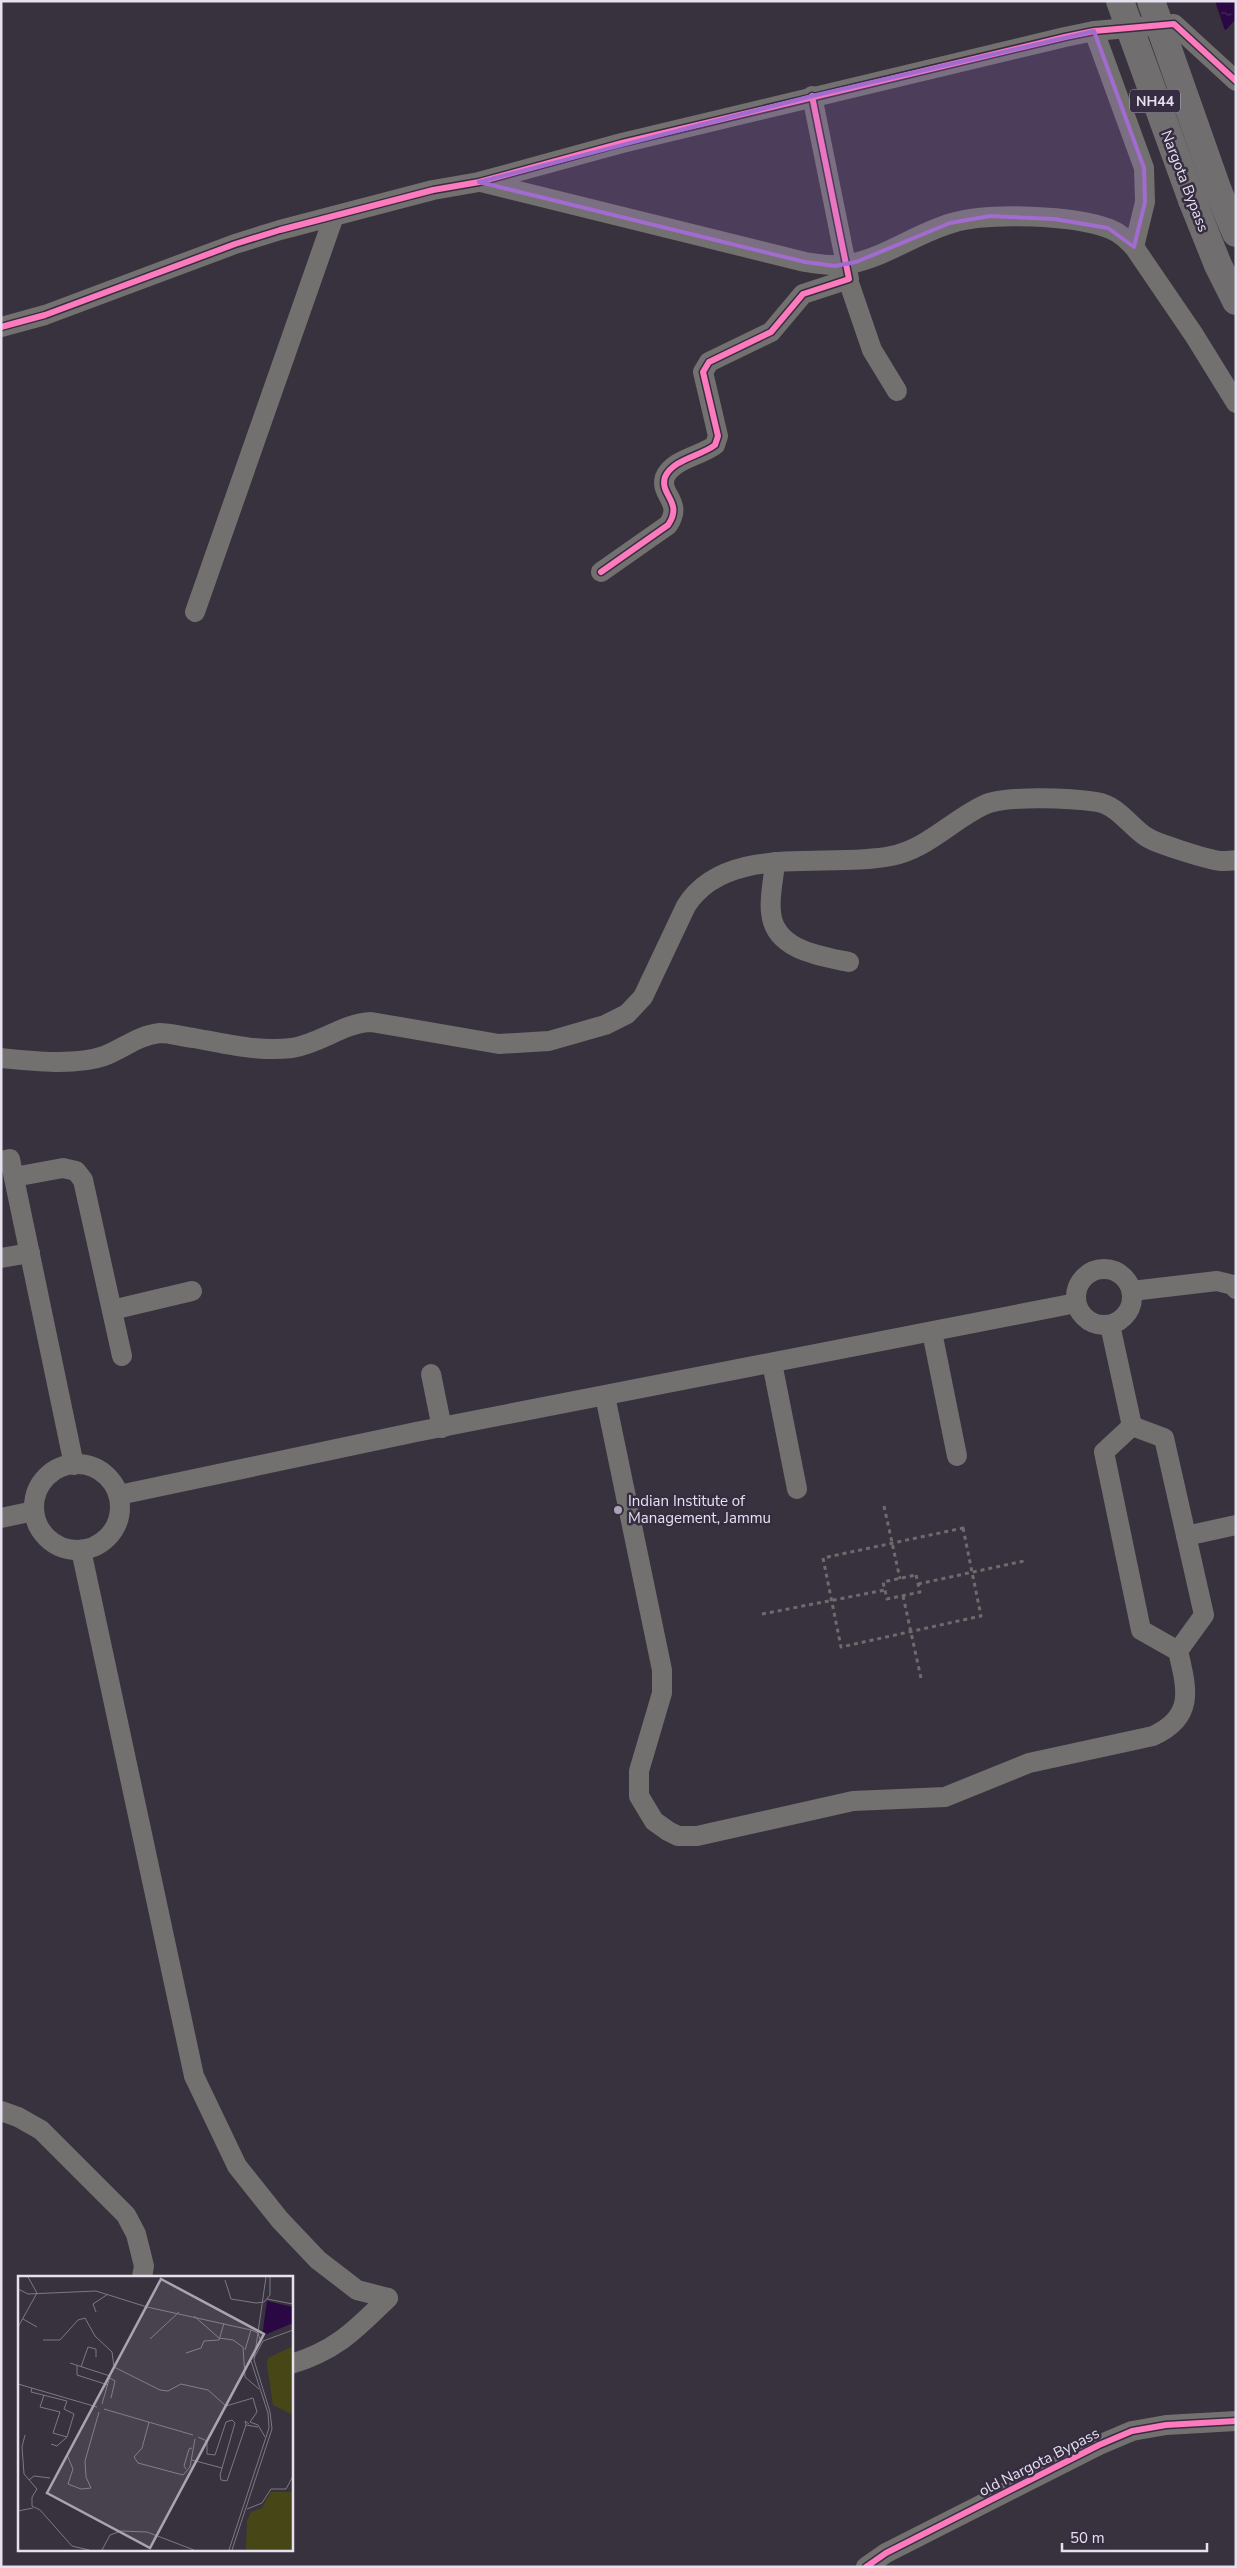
<svg xmlns="http://www.w3.org/2000/svg" width="1237" height="2568" font-family="'Nunito Sans',sans-serif">
  <style>
    .water { fill: url(#water-ripples) }
    .lines { fill: none; stroke-linecap: round; stroke-linejoin: round }
    .path { stroke: #6d6c6d; stroke-width: 3; stroke-dasharray: 4 4; stroke-linecap: butt }
    .minor { stroke: #72716f; stroke-width: 20 }
    .highway { stroke: #706e6f; stroke-width: 28 }
    .highway-bridge { stroke: #706e6f; stroke-width: 28 }
    .cycleway-casing { stroke: #372d42; stroke-width: 9 }
    .cycleway { stroke: #fd7abc; stroke-width: 6 }
    .marked { fill: #a16bd0; fill-opacity: 0.2; stroke: #a16bd0; stroke-width: 4; stroke-linejoin: round }
    .poi-dot { fill: #a9a4b1; stroke: #372d42; stroke-width: 2 }
    .labels { text-anchor: middle; dominant-baseline: central; stroke-width: 5; stroke-linejoin: round; paint-order: stroke }
    .shield { fill: #372d42; stroke: #b2abbb; stroke-width: 1 }
    .shield-label { font-size: 14px; font-weight: bold; fill: #e7e1ef }
    .street-label { font-size: 15px; fill: #e7e1ef; stroke: #372d42 }
    .poi-label { font-size: 15px; fill: #e7e1ef; stroke: #372d42; text-anchor: start }
    .inset-road { fill: none; stroke: #7d7884; stroke-width: 1 }
    .view { fill: #a9a4b1; fill-opacity: 0.15; stroke: #a9a4b1; stroke-width: 2.5 }
    .inset-edge { fill: none; stroke: #e7e1ef; stroke-width: 2.5 }
  </style>
  <defs>
    <pattern id="water-ripples" width="26" height="14" patternUnits="userSpaceOnUse" patternTransform="scale(1.25)"><rect width="26" height="14" fill="#2a0843"/><path d="M2 4q2-2 4 0t4 0M15 11q2-2 4 0t4 0" fill="none" stroke="#492c5e"/></pattern>
  </defs>
  <rect width="100%" height="100%" fill="#37323d"/>
  <polygon class="water" points="1215,1 1236,1 1236,19 1225,31"/>
  <g class="lines">
    <g class="path">
      <polyline points="884,1506 900,1579"/>
      <polygon points="963,1528 981,1616 841,1647 823,1558"/>
      <polygon points="916,1575 920,1592 887,1599 883,1582"/>
      <polyline points="918,1584 1024,1561"/>
      <polyline points="903,1596 921,1678"/>
      <polyline points="762,1614 885,1590"/>
    </g>
    <g class="minor">
      <polyline points="1094,31 1144,168 1145,202 1134,247"/>
      <path d="M 481,182 L 805,262 C 817,264 830,266 843,265 C 880,261 916,233 952,223 C 989,212 1074,215 1110,229 C 1120,233 1126,239 1134,247 L 1194,335 L 1236,403"/>
      <polyline points="848,280 872,350 897,391"/>
      <polyline points="1,327 45,315 235,244 280,230 433,190 479,182 622,143 1065,37 1094,31 1174,24 1236,81"/>
      <path d="M 601,572 L 668,525 C 684,502 659,495 665,477 C 673,459 701,456 715,445 L 718,436 L 703,372 L 709,362 L 771,332 L 803,294 L 849,279 L 812,96"/>
      <polyline points="195,612 334,216"/>
      <path d="M 775,862 C 774,878 769,896 771,912 C 774,950 820,956 849,962"/>
      <path d="M 1,1058 C 31,1061 76,1066 104,1056 C 123,1049 138,1035 160,1033 C 171,1033 183,1037 194,1038 C 226,1044 259,1052 292,1048 C 320,1044 343,1023 371,1022 L 499,1044 L 549,1041 L 605,1025 L 627,1014 L 643,997 L 686,906 C 726,842 828,869 891,856 C 927,849 952,820 984,805 C 1005,795 1072,798 1097,802 C 1117,805 1129,825 1145,836 C 1154,843 1209,860 1221,861 C 1225,861 1231,861 1236,860"/>
      <polyline points="1,1161 10,1159 74,1465"/>
      <polyline points="14,1177 63,1168 76,1171 83,1180 122,1356"/>
      <polyline points="1,1258 30,1253"/>
      <circle cx="1104" cy="1297" r="28"/>
      <polyline points="1132,1291 1217,1281 1233,1285 1236,1289"/>
      <polyline points="112,1310 192,1291"/>
      <polyline points="1110,1325 1132,1426"/>
      <polyline points="932,1332 957,1456"/>
      <polyline points="772,1363 797,1489"/>
      <polyline points="431,1374 442,1428"/>
      <path d="M 605,1396 L 662,1670 L 662,1693 L 639,1771 L 639,1796 L 654,1821 L 668,1831 L 678,1836 L 697,1836 L 853,1801 L 945,1797 L 1029,1763 L 1153,1736 C 1195,1717 1187,1689 1178,1651 L 1141,1630 L 1104,1452 L 1132,1426"/>
      <polyline points="1132,1426 1164,1438 1204,1615 1178,1651"/>
      <circle cx="77" cy="1507" r="43"/>
      <polyline points="119,1495 416,1432 1076,1303"/>
      <polyline points="1,1518 34,1511"/>
      <polyline points="1186,1536 1236,1525"/>
      <polyline points="81,1550 194,2076 237,2166 280,2220 318,2260 357,2290 388,2298"/>
      <polyline points="1,2111 18,2117 41,2130 126,2215 136,2234 144,2266 142,2277"/>
      <path d="M 291,2364 C 337,2350 355,2330 388,2298"/>
      <polyline points="866,2567 886,2553 1099,2445 1132,2431 1166,2425 1236,2421"/>
    </g>
    <g class="highway">
      <polyline points="1218,191 1236,233"/>
      <polyline points="1192,200 1218,265 1236,301"/>
    </g>
    <g class="highway-bridge">
      <polyline points="1120,1 1192,200"/>
      <polyline points="1151,1 1218,191"/>
    </g>
    <defs>
      <g id="cycleway">
        <polyline points="1,327 45,315 235,244 280,230 433,190 479,182 622,143 1065,37 1094,31 1174,24 1236,81"/>
        <path d="M 601,572 L 668,525 C 684,502 659,495 665,477 C 673,459 701,456 715,445 L 718,436 L 703,372 L 709,362 L 771,332 L 803,294 L 849,279 L 812,96"/>
        <polyline points="866,2567 886,2553 1099,2445 1132,2431 1166,2425 1236,2421"/>
      </g>
    </defs>
    <use href="#cycleway" class="cycleway-casing"/>
    <use href="#cycleway" class="cycleway"/>
  </g>
  <path class="marked" d="M 1094,31 L 1144,168 L 1145,202 L 1134,247 L 1108,228 L 1054,219 L 990,216 L 950,223 L 856,262 L 835,266 L 805,262 L 479,182 L 812,96 Z"/>
  <circle class="poi-dot" cx="618" cy="1510" r="5"/>
  <g class="labels">
    <rect class="shield" x="1130" y="89.5" width="50" height="23" rx="4"/>
    <g class="shield-label">
      <text x="1155" y="101">NH44</text>
    </g>
    <g class="street-label">
      <text transform="translate(1185 181) rotate(69)">Nargota Bypass</text>
      <text transform="translate(1039 2462) rotate(-27)">old Nargota Bypass</text>
    </g>
    <g class="poi-label">
      <text x="628" y="1501">Indian Institute of<tspan x="628" dy="17">Management, Jammu</tspan></text>
    </g>
  </g>
  <g transform="translate(18 2276)">
    <rect width="275" height="275" fill="#37323d"/>
    <path d="M 275,70 L 275,139 L 255,129 L 249,89 L 250,82 ZM 253,216 L 275,216 L 275,274 L 228,274 L 229,245 L 233,236 L 244,232 Z" fill="#474617"/>
    <path d="M 249,25 L 275,31 L 275,47 L 244,60 Z" fill="#2a0843"/>
    <path class="inset-road" d="M 207,4 L 213,23 L 238,27 L 246,26 L 252,19 L 252,1M 0,13 L 10,18 L 78,15 L 129,31 L 233,54 L 240,57 L 243,66M 249,23 L 275,28M 78,36 L 75,28 L 90,18M 176,40 L 201,62 L 215,64 L 225,71 L 227,101 L 241,113M 5,43 L 19,51M 0,51 L 19,17 L 10,1M 132,63 L 161,36M 25,64 L 42,64 L 60,44 L 67,42 L 77,60 L 94,76 L 96,91 L 142,114 L 150,115 L 163,108 L 190,114 L 208,130 L 235,122 L 239,136 L 232,146M 227,74 L 233,54M 168,77 L 183,72 L 186,65 L 201,64 L 206,47M 236,82 L 245,65 L 275,54M 52,87 L 92,100 L 84,128M 59,90 L 59,99 L 90,109M 63,91 L 70,71 L 78,73 L 78,81M 92,102 L 97,105 L 93,122M 0,108 L 79,131M 14,112 L 13,116 L 49,125 L 46,133 L 56,138 L 49,161 L 35,157 L 42,136 L 22,131 L 26,119M 86,133 L 175,159M 131,146 L 124,172 L 116,181 L 120,187 L 165,199 L 172,191 L 177,163M 232,146 L 240,149 L 247,161M 231,148 L 227,145 L 228,149 L 240,151M 7,159 L 4,171 L 6,198 L 19,213 L 14,221 L 14,230 L 22,234 L 54,270 L 71,274M 180,161 L 189,165 L 189,178 L 197,179 L 208,146 L 214,144 L 217,147 L 202,199 L 203,204 L 209,205 L 228,149M 33,168 L 39,170 L 49,161M 49,179 L 55,193 L 50,208 L 63,213 L 73,212 L 68,201 L 67,185 L 81,136M 174,184 L 204,192M 168,193 L 166,190 L 171,173 L 174,172M 11,204 L 16,200 L 32,202M 229,233 L 244,227 L 253,213 L 268,213 L 275,200M 0,235 L 15,232M 84,274 L 92,259 L 103,255 L 129,256 L 176,274M 211,274 L 251,152 L 250,137 L 233,85M 214,274 L 254,153 L 252,136 L 236,84 L 248,1"/>
    <path class="view" d="M 143,3 L 246,58 L 132,272 L 29,217 Z"/>
    <rect width="275" height="275" class="inset-edge"/>
  </g>
  <rect width="1237" height="2568" fill="none" stroke="#e7e1ef" stroke-width="5"/>
  <path d="M1062 2543v8h145v-8" fill="none" stroke="#e7e1ef" stroke-width="2.5"/>
  <text x="1070" y="2543" font-size="15" fill="#e7e1ef" stroke="#372d42" stroke-width="4" paint-order="stroke">50 m</text>
</svg>
